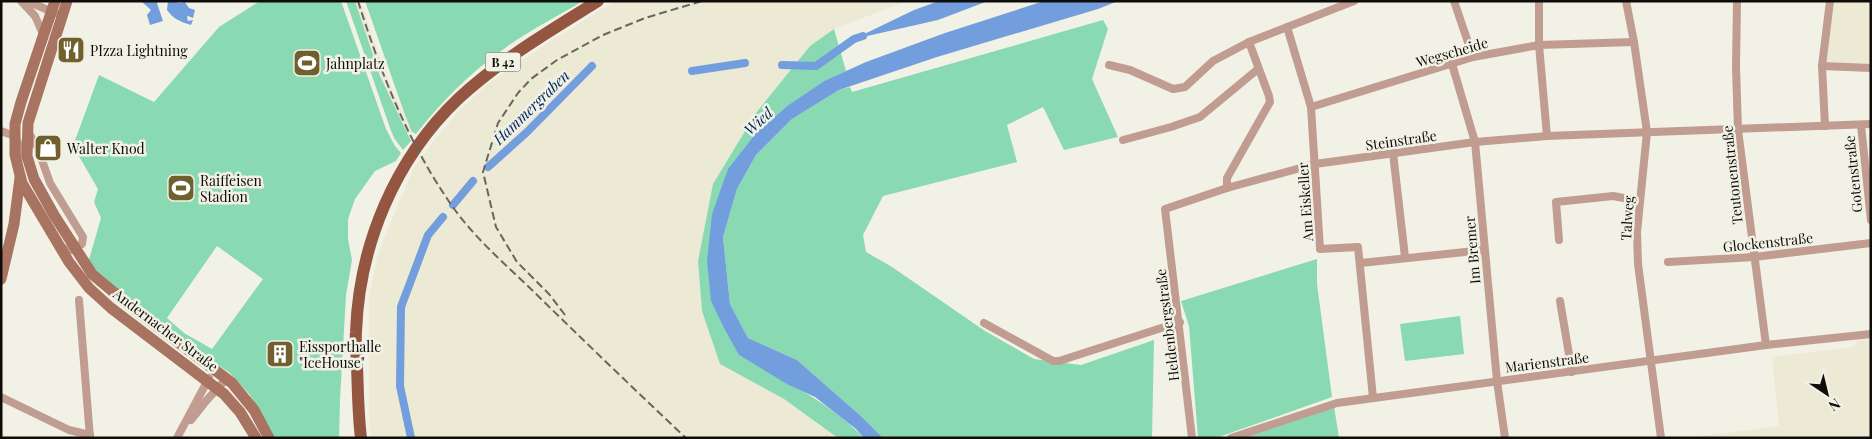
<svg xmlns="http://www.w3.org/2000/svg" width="1872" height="439" font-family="'Playfair Display',serif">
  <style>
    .built { fill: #ece9d5 }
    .green { fill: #89d9b3; fill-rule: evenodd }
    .water { fill: #739ede }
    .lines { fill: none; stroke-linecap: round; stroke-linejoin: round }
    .canal { stroke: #739ede; stroke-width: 8 }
    .street { stroke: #c19c90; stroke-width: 8 }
    .secondary { stroke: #a87361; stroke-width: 11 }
    .primary { stroke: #945640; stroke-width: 12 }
    .rail { stroke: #67665f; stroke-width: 2; stroke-dasharray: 8 4; stroke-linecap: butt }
    .labels { text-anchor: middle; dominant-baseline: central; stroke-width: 5; stroke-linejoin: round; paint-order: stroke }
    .shield { fill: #f2f1e5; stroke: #52514b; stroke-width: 1 }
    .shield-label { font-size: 12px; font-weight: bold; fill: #0e0d09 }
    .poi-label { font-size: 14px; fill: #0e0d09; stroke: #f2f1e5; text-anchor: start }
    .street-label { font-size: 14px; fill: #0e0d09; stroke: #f2f1e5 }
    .water-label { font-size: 15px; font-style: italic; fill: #002961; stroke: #f2f1e5 }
  </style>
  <rect width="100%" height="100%" fill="#f2f1e5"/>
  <g class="built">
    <polygon points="355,1 361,1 385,74 412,132 407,134 380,76"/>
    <polygon points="614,1 907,1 834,29 810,46 713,184 698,261 702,311 784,399 838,438 371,438 369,412 369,297 378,253 413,169 434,140 458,112 484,87 520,61"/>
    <polygon points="1832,1 1871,1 1871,66 1826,64"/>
    <polygon points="1871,339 1871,438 1685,438 1779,426 1772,357 1854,347 1858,340"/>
  </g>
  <g class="green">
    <path d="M 260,1 L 341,1 L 386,129 L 395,146 L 401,153 L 396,161 L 375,171 L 355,199 L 348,219 L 348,239 L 352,260 L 346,295 L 340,399 L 339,438 L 274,438 L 250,395 L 230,373 L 183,341 L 133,302 L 88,263 L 101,218 L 94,202 L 98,189 L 73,146 L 99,75 L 154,102 L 219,27 ZM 217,246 L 263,279 L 212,349 L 184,333 L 167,318 Z"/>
    <polygon points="346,1 355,1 380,76 411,141 403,150 394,138 390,128"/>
    <path d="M 365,1 L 583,1 C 556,17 526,32 501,51 C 469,74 440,103 416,134 L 412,132 L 405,115 Z"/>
    <polygon points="1103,20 1108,29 1092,79 1118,137 1064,150 1043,107 1007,125 1017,162 883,196 863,235 866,252 892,267 985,331 1034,359 1081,365 1154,340 1152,438 883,438 862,417 797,360 748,338 730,304 723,237 737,189 756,155 792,119 839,90 850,87 852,92"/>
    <path d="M 834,29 L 846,71 L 824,81 L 787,106 L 757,132 L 712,214 L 739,355 C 781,380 829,401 864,438 L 838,438 L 784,399 L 720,364 L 702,311 L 698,261 L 713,184 L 756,113 L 810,46 Z"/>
    <polygon points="1317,259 1317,284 1332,397 1216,438 1198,438 1189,326 1181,301"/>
    <polygon points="1460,316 1464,354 1405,361 1400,324"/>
    <polygon points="1334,406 1339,438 1242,438"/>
  </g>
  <g class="water">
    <polygon points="141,1 159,1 157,3 163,21 150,25 147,15 151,10"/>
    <path d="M 168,1 L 182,3 L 184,1 L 189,8 L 195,10 L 193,18 L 188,16 L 187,17 L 188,21 L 193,20 L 191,25 C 181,22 173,19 167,10 Z"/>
    <polygon points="939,1 988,1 938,20 854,39 914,10"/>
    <polygon points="1044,1 1118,1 1098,9 937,57 839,90 792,119 756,155 737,189 723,237 730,304 748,338 797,360 862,417 883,438 864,438 856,429 815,397 787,384 739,355 724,328 711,301 707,261 712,214 728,169 757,132 787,106 824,81 866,62 945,33"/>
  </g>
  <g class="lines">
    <g class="canal">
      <polyline points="782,65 816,66 854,39 863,36"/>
      <polyline points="692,71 745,63"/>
      <polyline points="488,167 527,132 592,66"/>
      <polyline points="453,205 473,181"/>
      <polyline points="411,438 400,386 401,307 428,235 443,217"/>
    </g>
    <g class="street">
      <polyline points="21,1 35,16 43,34"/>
      <polyline points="27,1 55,13"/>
      <polyline points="1454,1 1473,57"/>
      <polyline points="1539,1 1539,45 1547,136"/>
      <polyline points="1626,1 1634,42 1647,132 1637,232 1638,264 1661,438"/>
      <polyline points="1737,1 1736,67 1738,130 1766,345"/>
      <polyline points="1287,27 1311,107 1320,249 1358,247 1373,398"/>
      <polyline points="1452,64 1475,142 1497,381 1505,438"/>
      <polyline points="1109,65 1130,70 1173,89 1185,87 1213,61 1249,42 1354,1"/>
      <polyline points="1822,66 1871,68"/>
      <polyline points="1311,107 1473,57 1539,45 1634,42"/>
      <polyline points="1861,125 1871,220"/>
      <polyline points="1825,126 1822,66 1830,1"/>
      <polyline points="1,131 15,136 26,159"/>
      <polyline points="28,132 37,146 50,183 83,237 82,244 71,250 59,247"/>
      <polyline points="1123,140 1171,127 1200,117 1258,69"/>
      <polyline points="1393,153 1405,257"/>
      <polyline points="1227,188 1227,178 1270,102 1269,96 1249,42"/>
      <polyline points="1559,240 1556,202 1613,196 1640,201"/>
      <polyline points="1668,262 1754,257 1871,243"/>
      <polyline points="1361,263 1484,250"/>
      <polyline points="79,300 90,438"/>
      <polyline points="1560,301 1572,372"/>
      <polyline points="984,323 1053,361 1059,361 1180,322"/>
      <polyline points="1,397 69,430 90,435"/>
      <polyline points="191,420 206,401 227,378"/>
      <polyline points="177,438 209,378"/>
      <polyline points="1192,438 1165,209 1227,188 1315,164 1475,142 1547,136 1871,124"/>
      <polyline points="1231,438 1337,403 1766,345 1871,334"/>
    </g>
    <g class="secondary">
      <polyline points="55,1 21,102 15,124 15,155 22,183 69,262 89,288 111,308 224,394 240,412 256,438"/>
      <polyline points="67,1 28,123 27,156 34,179 54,215 92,274 129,305 232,383 254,410 269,438"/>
      <polyline points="1,279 14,224 20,178"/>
    </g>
    <path class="primary" d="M 361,438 C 358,414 358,390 357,366 C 357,355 355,343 356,332 C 359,245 395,159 458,99 C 500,60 550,31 598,1"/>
    <g class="rail">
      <path d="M 358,1 C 380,71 407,140 448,200 C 471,235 504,263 533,291 C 584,341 635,390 686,438"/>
      <polyline points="565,315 549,294 517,262 496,227 483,172 498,123 518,93 531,79 557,60 603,35 645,18 702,1"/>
    </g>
  </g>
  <defs>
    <symbol id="restaurant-square" viewBox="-11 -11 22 22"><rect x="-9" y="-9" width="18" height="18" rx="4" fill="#6f602e" stroke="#f2f1e5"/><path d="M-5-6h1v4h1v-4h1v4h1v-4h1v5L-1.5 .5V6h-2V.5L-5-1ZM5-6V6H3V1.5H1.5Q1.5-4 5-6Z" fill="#fff"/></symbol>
    <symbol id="stadium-square" viewBox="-11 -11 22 22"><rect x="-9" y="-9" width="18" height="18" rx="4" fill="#6f602e" stroke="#f2f1e5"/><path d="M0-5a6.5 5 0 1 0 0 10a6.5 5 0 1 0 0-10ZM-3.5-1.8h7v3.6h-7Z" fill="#fff"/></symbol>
    <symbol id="shop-square" viewBox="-11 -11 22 22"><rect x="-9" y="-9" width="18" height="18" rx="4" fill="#6f602e" stroke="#f2f1e5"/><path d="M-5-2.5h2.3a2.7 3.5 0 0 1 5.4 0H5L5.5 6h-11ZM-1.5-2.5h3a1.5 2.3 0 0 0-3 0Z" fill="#fff"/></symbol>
    <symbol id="building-square" viewBox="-11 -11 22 22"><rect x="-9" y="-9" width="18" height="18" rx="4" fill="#6f602e" stroke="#f2f1e5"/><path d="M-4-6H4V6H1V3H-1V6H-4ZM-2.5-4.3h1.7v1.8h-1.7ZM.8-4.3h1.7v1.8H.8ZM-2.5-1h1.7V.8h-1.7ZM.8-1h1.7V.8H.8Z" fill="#fff"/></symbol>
  </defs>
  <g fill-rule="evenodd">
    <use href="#restaurant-square" x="55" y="34" width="32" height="32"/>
    <use href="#stadium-square" x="291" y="47" width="32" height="32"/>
    <use href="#shop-square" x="32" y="132" width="32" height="32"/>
    <use href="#stadium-square" x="165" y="172" width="32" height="32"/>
    <use href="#building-square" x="264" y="338" width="32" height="32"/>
  </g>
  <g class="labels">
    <rect class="shield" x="485.5" y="52.5" width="35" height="19" rx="4"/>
    <g class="shield-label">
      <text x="503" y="62">B 42</text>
    </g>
    <g class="poi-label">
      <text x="90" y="50">PIzza Lightning</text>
      <text x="326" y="63">Jahnplatz</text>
      <text x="67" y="148">Walter Knod</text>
      <text x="200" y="180">Raiffeisen<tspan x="200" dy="16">Stadion</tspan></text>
      <text x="299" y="346">Eissporthalle<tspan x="299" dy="16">"IceHouse"</tspan></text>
    </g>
    <g class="street-label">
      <text transform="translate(1452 52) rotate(-16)">Wegscheide</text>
      <text transform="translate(1401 140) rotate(-8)">Steinstraße</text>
      <text transform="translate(1853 174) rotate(-96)">Gotenstraße</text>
      <text transform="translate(1732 175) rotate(-96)">Teutonenstraße</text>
      <text transform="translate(1305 202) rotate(-94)">Am Eiskeller</text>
      <text transform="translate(1627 218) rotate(-86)">Talweg</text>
      <text transform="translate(1768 242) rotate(-6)">Glockenstraße</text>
      <text transform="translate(1472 250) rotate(-95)">Im Bremer</text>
      <text transform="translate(1167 325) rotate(-97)">Heldenbergstraße</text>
      <text transform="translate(166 330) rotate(37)">Andernacher Straße</text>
      <text transform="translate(1547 362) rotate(-7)">Marienstraße</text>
    </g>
    <g class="water-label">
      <text transform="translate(531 107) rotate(-44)">Hammergraben</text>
      <text transform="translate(758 121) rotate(-42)">Wied</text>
    </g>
  </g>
  <rect width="1872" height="439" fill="none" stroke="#0e0d09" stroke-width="5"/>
  <g transform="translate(1827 394) rotate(145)" stroke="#f2f1e5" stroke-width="4" paint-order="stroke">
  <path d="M0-4L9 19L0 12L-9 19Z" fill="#0e0d09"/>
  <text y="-8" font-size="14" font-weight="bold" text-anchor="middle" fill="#0e0d09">N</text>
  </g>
</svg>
